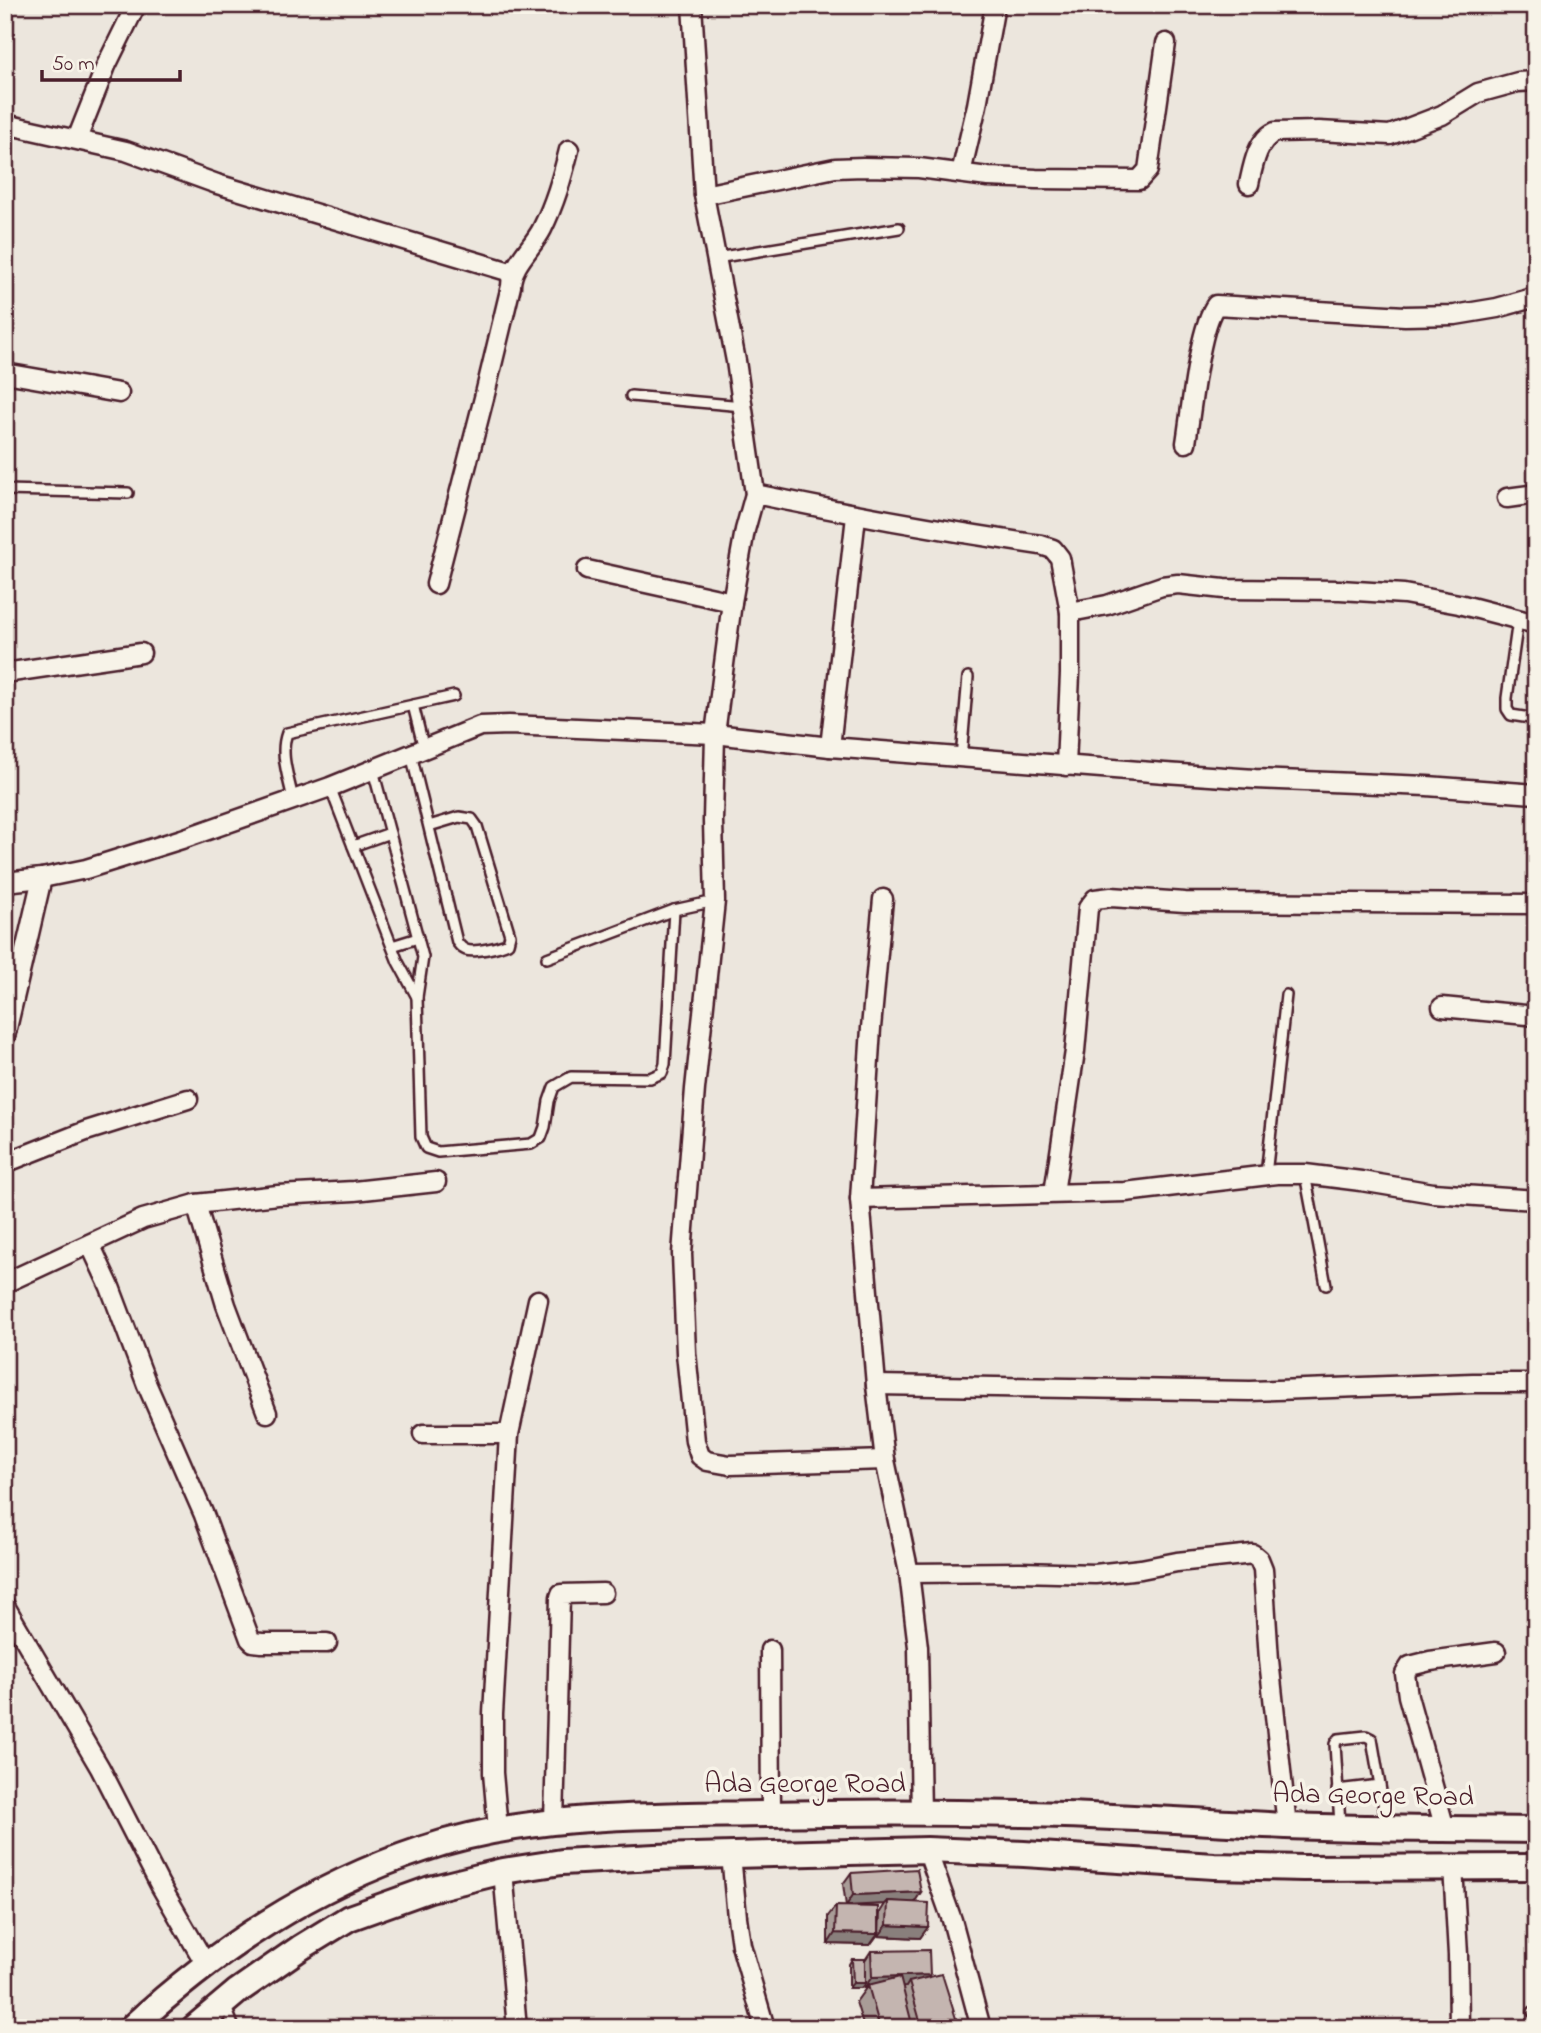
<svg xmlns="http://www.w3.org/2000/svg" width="1541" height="2033" font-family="'Indie Flower',sans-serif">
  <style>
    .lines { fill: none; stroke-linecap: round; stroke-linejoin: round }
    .service-casing { stroke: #4a1f2b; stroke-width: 14 }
    .minor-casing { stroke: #4a1f2b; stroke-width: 23 }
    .secondary-casing { stroke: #4a1f2b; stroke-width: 30 }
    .service { stroke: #f7f3e8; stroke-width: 9 }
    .minor { stroke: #f7f3e8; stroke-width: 18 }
    .secondary { stroke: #f7f3e8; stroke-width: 24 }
    .wall { fill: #a99c97; stroke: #4a1f2b; stroke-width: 2 }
    .shaded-wall { fill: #897f7b; stroke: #4a1f2b; stroke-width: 2 }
    .building { fill: #c4b5b0; stroke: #4a1f2b; stroke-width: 2 }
    .labels { text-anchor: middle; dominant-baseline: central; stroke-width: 7; stroke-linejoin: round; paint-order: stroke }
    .street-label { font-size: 28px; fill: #4a1f2b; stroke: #f7f3e8 }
  </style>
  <rect width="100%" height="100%" fill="#ece6dd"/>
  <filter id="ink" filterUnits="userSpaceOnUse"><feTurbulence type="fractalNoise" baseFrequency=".0143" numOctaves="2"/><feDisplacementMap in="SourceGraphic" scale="14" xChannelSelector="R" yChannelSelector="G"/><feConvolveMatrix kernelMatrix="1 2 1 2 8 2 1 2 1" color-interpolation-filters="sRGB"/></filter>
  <g filter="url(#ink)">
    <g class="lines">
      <defs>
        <g id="service">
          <polyline points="716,258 899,228"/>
          <polyline points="631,396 743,406"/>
          <polyline points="5,490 128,493"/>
          <polyline points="1518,620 1507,698 1507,709 1511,715 1536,719"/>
          <polyline points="413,705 424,749"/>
          <path d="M 411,754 L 457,942 C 460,946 461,948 466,950 C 474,953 500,947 508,943 L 510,935 L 477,826 L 472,819 L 459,817 L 429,826"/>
          <polyline points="961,758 968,677"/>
          <polyline points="373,770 423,957 417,997 421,1137 426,1148 438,1152 531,1144 541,1138 545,1127 549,1101 554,1087 571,1077 650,1078 662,1073 665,1064 674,910"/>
          <polyline points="330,787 398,962 417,997"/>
          <path d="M 293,800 C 289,778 279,754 287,733 L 454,696"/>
          <polyline points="353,846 390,833"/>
          <polyline points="392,946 418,938"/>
          <polyline points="547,958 674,910 715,901"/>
          <polyline points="1305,1174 1326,1285"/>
          <polyline points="1266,1175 1286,995"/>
          <polyline points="1337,1790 1380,1785"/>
          <polyline points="1340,1824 1335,1744 1338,1739 1366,1736 1372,1739 1387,1826"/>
          <polyline points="225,2004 234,2028"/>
          <polyline points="1533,2012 1536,2012"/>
        </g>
        <g id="minor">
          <polyline points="692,5 704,195 736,361 755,494 745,530 732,602 715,734 713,821 715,901 695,1089 682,1254 686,1353 695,1441 700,1456 707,1461 730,1465 885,1460"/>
          <polyline points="5,124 126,151 217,184 507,271 511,276"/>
          <polyline points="77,139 106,66 136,5"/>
          <polyline points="961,173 977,105 995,5"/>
          <path d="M 1249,184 C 1253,166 1257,140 1275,132 L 1319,131 L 1390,135 L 1442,115 L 1478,93 L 1518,82 L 1536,81"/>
          <polyline points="704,195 835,168 863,167 919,168 988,177 1036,179 1139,180 1148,170 1166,43"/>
          <polyline points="5,373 119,393"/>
          <path d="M 1186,443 C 1191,412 1199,327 1216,305 L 1405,316 L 1455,315 L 1497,308 L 1536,297"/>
          <path d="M 755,494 C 850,514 945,531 1041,545 L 1053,549 L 1060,558 L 1070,612 L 1070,674 L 1066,766"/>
          <polyline points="1507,498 1536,494"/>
          <polyline points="587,570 732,602"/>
          <path d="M 436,584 L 485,394 L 511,286 C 511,265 533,247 542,229 C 555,203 562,178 569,150"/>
          <polyline points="1070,612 1107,605 1162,586 1178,584 1224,589 1340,590 1404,594 1459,604 1536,624"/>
          <polyline points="5,673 141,653"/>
          <polyline points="830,747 856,516"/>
          <polyline points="5,882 42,878 86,869 182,839 330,787 480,726 509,725 715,734 830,747 1165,773 1255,779 1427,786 1536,794"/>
          <polyline points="883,899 871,1028 860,1199 876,1385 885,1460 909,1573 918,1647 921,1814"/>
          <polyline points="1442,1007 1536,1016"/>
          <polyline points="5,1037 42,878"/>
          <polyline points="5,1163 86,1131 188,1099"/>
          <polyline points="1054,1193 1075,1051 1088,908 1095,899 1111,897 1185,902 1536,904"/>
          <polyline points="860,1199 1125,1192 1277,1174 1305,1174 1361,1181 1433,1193 1536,1200"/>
          <polyline points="196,1204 226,1305 267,1413"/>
          <polyline points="90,1244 110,1287 147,1385 204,1515 250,1639 253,1642 262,1643 327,1643"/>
          <polyline points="5,1283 143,1219 196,1204 278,1195 354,1191 436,1182"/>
          <polyline points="876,1385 1250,1391 1473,1383 1536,1383"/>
          <polyline points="423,1434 509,1434"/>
          <polyline points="909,1573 1020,1572 1095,1574 1141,1569 1177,1562 1253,1554 1259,1559 1263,1569 1269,1660 1287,1826"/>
          <polyline points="5,1606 100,1768 160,1885 205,1963"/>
          <polyline points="770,1650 771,1814"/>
          <polyline points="554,1822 560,1597 561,1594 603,1593"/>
          <polyline points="498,1829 493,1773 493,1714 509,1434 538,1300"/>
          <polyline points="1445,1829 1408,1696 1405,1674 1410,1666 1430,1661 1496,1652"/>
          <polyline points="927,1850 952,1920 981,2028"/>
          <polyline points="731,1855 737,1917 741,1945 765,2028"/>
          <polyline points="1453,1866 1458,1955 1459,2028"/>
          <polyline points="503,1871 517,2028"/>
        </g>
        <g id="secondary">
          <path d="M 131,2028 C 217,1949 311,1886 423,1849 C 528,1813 654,1816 765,1814 C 850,1812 936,1812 1022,1814 C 1110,1815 1198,1822 1286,1826 C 1369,1829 1453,1829 1536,1830"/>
          <polyline points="194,2028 238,1991 300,1948 349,1918 430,1889 503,1871 562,1862 655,1857 927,1850 1024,1854 1214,1866 1303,1868 1536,1867"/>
        </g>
      </defs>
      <use href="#service" class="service-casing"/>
      <use href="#minor" class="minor-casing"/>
      <use href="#secondary" class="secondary-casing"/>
      <use href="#service" class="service"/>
      <use href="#minor" class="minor"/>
      <use href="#secondary" class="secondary"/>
    </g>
    <g class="wall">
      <polygon points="851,1873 921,1892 914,1902 928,1927 920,1938 879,1936 880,1912 885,1904 846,1906 843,1884"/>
      <polygon points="836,1906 878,1934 870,1945 828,1944 828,1916"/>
      <polygon points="871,1951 930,1975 928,1978 959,2028 864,2028 856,2002 866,1988 864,1988 864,1984 861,1988 849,1988 849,1964 852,1959 865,1960"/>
    </g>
    <g class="shaded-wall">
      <polygon points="921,1892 914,1903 888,1901 885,1904 846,1906 853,1895"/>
      <polygon points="887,1925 928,1927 920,1938 879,1936"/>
      <polygon points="835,1933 878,1934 870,1945 828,1944"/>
      <polygon points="930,1975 922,1986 909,1982 906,1987 868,1988 868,1985 866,1988 864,1988 872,1977"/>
      <polygon points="853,1983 865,1983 861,1988 849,1988"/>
    </g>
    <g class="building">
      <polygon points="917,1869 921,1892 853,1895 851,1873"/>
      <polygon points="888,1901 929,1903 928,1927 887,1925"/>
      <polygon points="836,1906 878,1907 878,1934 835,1933"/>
      <polygon points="929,1950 930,1975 872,1977 871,1951"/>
      <polygon points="852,1959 865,1959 865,1983 853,1983"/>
      <polygon points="942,1974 959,2028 922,2028 909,1982"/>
      <polygon points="900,1977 913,2028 880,2028 868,1985"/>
    </g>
  </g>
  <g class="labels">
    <g class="street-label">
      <text x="805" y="1785">Ada George Road</text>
      <text transform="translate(1373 1797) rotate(1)">Ada George Road</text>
    </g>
  </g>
  <rect width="1541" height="2033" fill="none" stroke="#f7f3e8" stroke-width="28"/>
  <rect x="14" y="14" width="1513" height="2005" fill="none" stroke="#4a1f2b" stroke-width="2.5" filter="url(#ink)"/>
  <path d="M42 70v10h138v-10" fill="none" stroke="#4a1f2b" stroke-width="3.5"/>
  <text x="52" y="70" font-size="21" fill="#4a1f2b" stroke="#f7f3e8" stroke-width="5" paint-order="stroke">50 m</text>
</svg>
